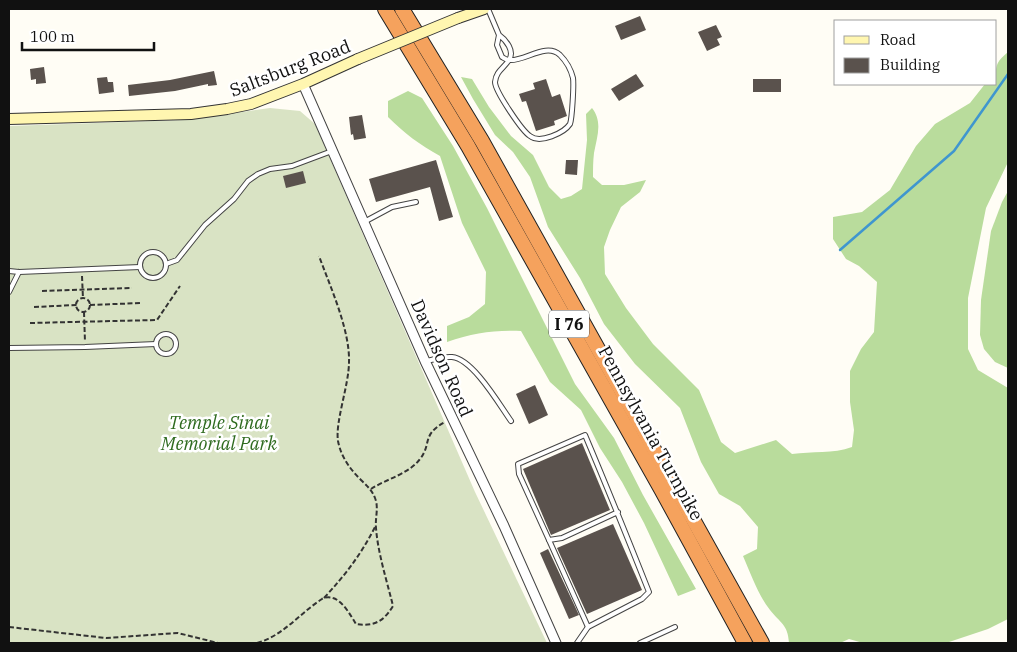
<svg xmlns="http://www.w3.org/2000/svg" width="1017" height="652" font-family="'IBM Plex Serif',serif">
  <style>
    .forest { fill: #b9dc9c }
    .cemetery { fill: #d9e3c4 }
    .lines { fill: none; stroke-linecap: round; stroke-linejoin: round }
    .stream { stroke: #3f96cf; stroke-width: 2.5 }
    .building { fill: #5a524d }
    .service-casing { stroke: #444; stroke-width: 6 }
    .tertiary-casing { stroke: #444; stroke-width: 11 }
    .secondary-casing { stroke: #333; stroke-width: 12 }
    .motorway-casing { stroke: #222; stroke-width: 16 }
    .path { stroke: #333; stroke-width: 2; stroke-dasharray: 5 2.5; stroke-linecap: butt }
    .service { stroke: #fff; stroke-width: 4 }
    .tertiary { stroke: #fff; stroke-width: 9 }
    .secondary { stroke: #fff6b0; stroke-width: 10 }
    .motorway { stroke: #f5a25d; stroke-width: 14 }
    .secondary-bridge-casing { stroke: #333; stroke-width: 12; stroke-linecap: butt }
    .secondary-bridge { stroke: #fff6b0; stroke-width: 10 }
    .labels { text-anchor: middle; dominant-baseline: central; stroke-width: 5; stroke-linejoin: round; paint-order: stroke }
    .shield { fill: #fff; stroke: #585858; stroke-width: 1 }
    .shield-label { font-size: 16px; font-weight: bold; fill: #111 }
    .street-label { font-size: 18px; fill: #111; stroke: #fff }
    .park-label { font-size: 18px; font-style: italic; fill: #2f6b1f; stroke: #fff }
  </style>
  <rect width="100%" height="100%" fill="#fffdf5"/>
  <g class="forest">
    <path d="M 1008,52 L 1008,162 L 986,208 L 968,298 L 968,349 L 978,370 L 1008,388 L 1008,619 L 988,629 L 946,643 L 863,643 L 849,639 L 840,643 L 789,643 C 788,624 780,623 770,610 C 758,595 751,574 743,556 L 757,549 L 758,527 L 740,506 L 719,494 L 701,462 L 680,408 L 635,364 L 604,324 L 580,278 L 548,227 L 530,177 L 513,152 L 495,135 L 473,99 L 461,77 L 472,79 L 489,107 L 511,136 L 533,155 L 549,187 L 561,199 L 571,196 L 582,189 L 587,140 L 586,114 L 592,108 C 603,122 597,137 594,153 C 593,161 593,169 593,177 L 602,185 L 624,185 L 646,180 L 640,192 L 621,207 L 610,230 L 604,247 L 605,274 L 626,308 L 653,344 L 699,390 L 721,442 L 735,453 L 776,440 L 792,454 C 812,451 833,454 852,447 L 854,430 L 850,402 L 850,371 L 861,349 L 874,332 L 877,282 L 859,266 L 846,259 L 833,239 L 833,217 L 862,212 L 890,190 L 916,146 L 935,124 L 970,103 L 985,84 L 996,84 C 996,66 994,64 1008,52 Z"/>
    <path d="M 408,91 L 422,98 L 453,146 L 487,208 L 575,384 L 614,438 L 643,495 L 696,589 L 678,596 L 644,523 L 622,482 L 600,448 L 581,410 L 550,382 L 521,331 C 494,330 473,333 447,342 L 447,326 L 469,317 L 485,304 L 486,272 L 462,223 L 440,156 C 420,145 404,133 388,117 L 388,101 Z"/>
    <polygon points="1008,191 1008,368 995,362 984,349 980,335 981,300 991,231 1002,202"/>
  </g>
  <polygon class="cemetery" points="270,108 300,111 315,124 475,492 547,643 9,643 9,126 183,120"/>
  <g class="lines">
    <polyline class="stream" points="840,250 954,151 1008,74"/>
  </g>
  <g class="building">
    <polygon points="640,16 646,30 621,40 615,26"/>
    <polygon points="716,25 722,37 717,39 720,45 707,51 698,32"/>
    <polygon points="44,67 46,83 36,84 36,79 31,80 30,69"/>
    <polygon points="214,71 217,85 208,86 208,84 175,91 129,96 128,85 170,80"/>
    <polygon points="636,74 644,86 619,101 611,89"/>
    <polygon points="107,77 108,82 113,82 114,92 99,94 97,78"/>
    <polygon points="546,79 552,97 560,94 567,116 554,121 555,125 536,131 526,101 522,102 519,94 535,89 533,83"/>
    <rect x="753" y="79" width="28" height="13"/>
    <polygon points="362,115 366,138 354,140 353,134 351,135 349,117"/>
    <polygon points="436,160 453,217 439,221 430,187 376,202 369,179"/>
    <polygon points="566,160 578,160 577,175 565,174"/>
    <polygon points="303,171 306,183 286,188 283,176"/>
    <polygon points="535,385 548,415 529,424 516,394"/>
    <polygon points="582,443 610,510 551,535 523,469"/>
    <polygon points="613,524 642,590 587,614 557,548"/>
    <polygon points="548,549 579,615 569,619 540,553"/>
  </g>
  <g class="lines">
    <defs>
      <g id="service">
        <path d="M 488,9 L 499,35 L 497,45 L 502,57 C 504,58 506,60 509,60 C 524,62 546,42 560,55 C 566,61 571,70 573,78 C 574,85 572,119 570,124 C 564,133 540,144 530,136 C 522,131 495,91 495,82 C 496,71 504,68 509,60 C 515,51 506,40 499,35"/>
        <polyline points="364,222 392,207 416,202"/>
        <circle cx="153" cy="265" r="13"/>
        <polyline points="166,264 177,260 205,225 234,199 248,181 258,174 270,169 292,166 332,151"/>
        <polyline points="9,271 19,272 140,267"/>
        <polyline points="9,292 19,272"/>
        <circle cx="166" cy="344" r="10"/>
        <polyline points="9,348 85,347 156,344"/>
        <path d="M 425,361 C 433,360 443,356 452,357 C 473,359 499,404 511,421"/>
        <polyline points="549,540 588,627"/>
        <path d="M 577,643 L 588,627 L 642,599 L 649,592 C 628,539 607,487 585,435 L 518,464 L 519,474 L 549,540 L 562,538 L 618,512"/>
        <polyline points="640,643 675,627"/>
      </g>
      <polyline id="tertiary" points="303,84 425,361 504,526 556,643"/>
      <g id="secondary">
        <polyline points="458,18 484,9"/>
        <polyline points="9,119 191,114 227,109 251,104 303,84 358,59"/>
      </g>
      <g id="motorway">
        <polyline points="385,9 468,146 661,489 745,643"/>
        <polyline points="402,9 482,141 762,643"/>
      </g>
    </defs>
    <use href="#service" class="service-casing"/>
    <use href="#tertiary" class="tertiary-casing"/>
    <use href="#secondary" class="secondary-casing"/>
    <use href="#motorway" class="motorway-casing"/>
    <g class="path">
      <polyline points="82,276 83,299"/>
      <polyline points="42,291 132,288"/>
      <circle cx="83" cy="305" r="7"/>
      <polyline points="90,305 141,303"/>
      <polyline points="34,307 77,305"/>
      <polyline points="84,312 85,342"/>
      <polyline points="30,323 157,320 180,286"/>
      <path d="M 371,489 C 386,479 409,474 420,459 C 432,444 421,435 445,422"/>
      <path d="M 324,598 C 346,574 360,556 375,527"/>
      <polyline points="9,627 106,638 178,633 218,643"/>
      <path d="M 257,643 C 283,636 300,613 322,599 C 324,597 330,597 333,598 C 343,601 351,616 356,624 C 374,627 384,621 393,606 C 387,581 378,554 376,528 C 375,517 379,508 375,498 C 372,490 367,486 361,480 C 350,469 341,457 338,441 C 335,422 349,385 349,362 C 350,330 330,286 319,256"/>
    </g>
    <use href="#service" class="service"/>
    <use href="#tertiary" class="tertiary"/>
    <use href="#secondary" class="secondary"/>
    <use href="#motorway" class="motorway"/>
    <defs>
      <polyline id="secondary-bridge" points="358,59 458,18"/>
    </defs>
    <use href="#secondary-bridge" class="secondary-bridge-casing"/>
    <use href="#secondary-bridge" class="secondary-bridge"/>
  </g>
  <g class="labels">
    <rect class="shield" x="549" y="310.5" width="40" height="27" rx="4"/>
    <g class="shield-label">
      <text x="569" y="324">I 76</text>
    </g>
    <g class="street-label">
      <text transform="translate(290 68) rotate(-21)">Saltsburg Road</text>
      <text transform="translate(442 358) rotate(66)">Davidson Road</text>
      <text transform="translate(651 433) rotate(61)">Pennsylvania Turnpike</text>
    </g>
    <g class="park-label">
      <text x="219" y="422">Temple Sinai<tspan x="219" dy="21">Memorial Park</tspan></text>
    </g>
  </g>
  <rect width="1017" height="652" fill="none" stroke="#111111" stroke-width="20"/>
  <rect x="834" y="20" width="162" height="65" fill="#ffffff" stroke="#a0a0a0"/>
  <rect x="844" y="36" width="25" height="8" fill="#fff6b0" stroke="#a0a0a0"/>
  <text x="880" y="45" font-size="15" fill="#111111">Road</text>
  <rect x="844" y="58" width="25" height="15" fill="#5a524d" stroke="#a0a0a0"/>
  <text x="880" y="70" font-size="15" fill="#111111">Building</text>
  <path d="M22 42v8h132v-8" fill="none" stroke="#111111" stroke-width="2.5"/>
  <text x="30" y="42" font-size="15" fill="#111111" stroke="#ffffff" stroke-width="4" paint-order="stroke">100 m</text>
</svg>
